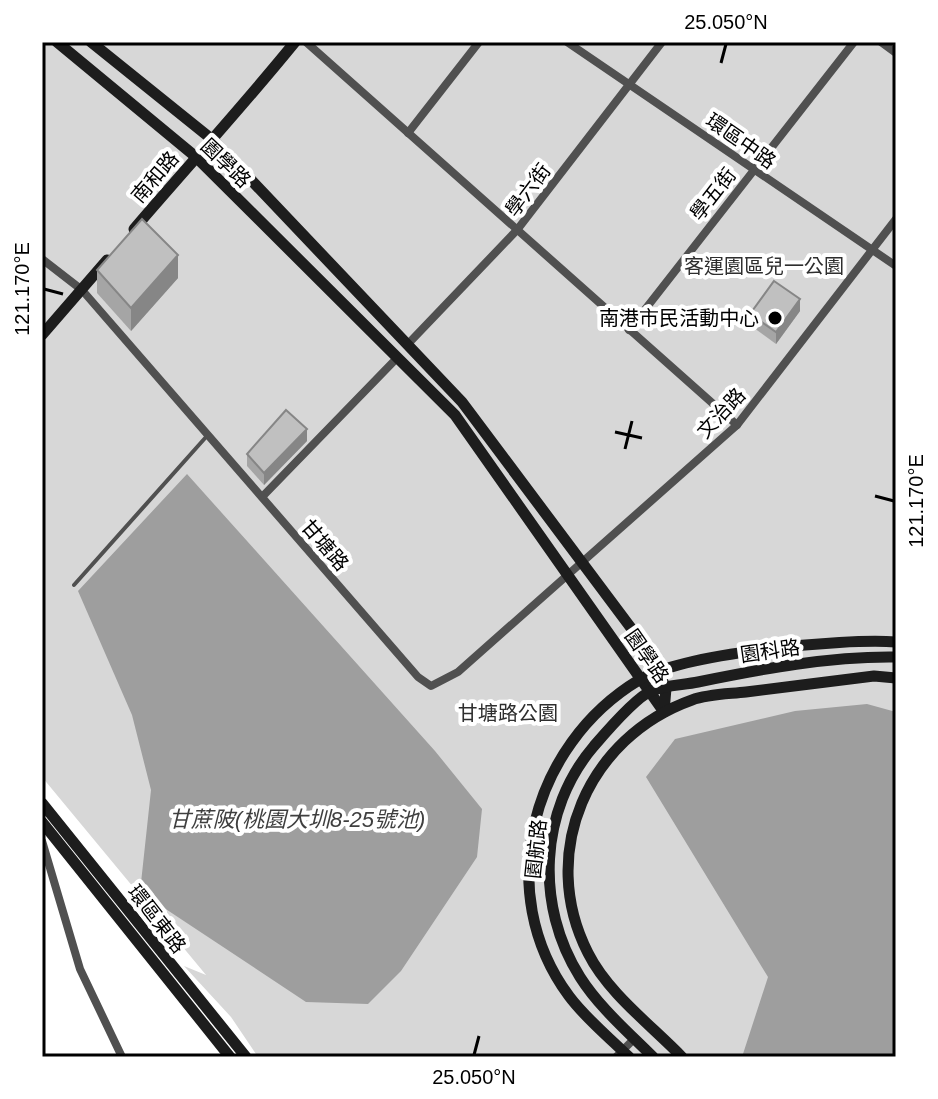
<svg xmlns="http://www.w3.org/2000/svg" width="938" height="1099" font-family="Arial,'Noto Sans TC',sans-serif">
  <style>
    .green { fill: #d7d7d7 }
    .water { fill: #9e9e9e }
    .lines { fill: none; stroke-linecap: round; stroke-linejoin: round }
    .lane { stroke: #505050; stroke-width: 4 }
    .street { stroke: #505050; stroke-width: 8 }
    .secondary { stroke: #1d1d1d; stroke-width: 11 }
    .wall { fill: #a5a5a5 }
    .shaded-wall { fill: #868686 }
    .building { fill: #c0c0c0; stroke: #868686; stroke-width: 2 }
    .ticks { fill: none; stroke: #000; stroke-width: 3 }
    .poi-dot { fill: #000; stroke: #fff; stroke-width: 3 }
    .labels { text-anchor: middle; dominant-baseline: central; stroke-width: 8; stroke-linejoin: round; paint-order: stroke }
    .street-label { font-size: 20px; fill: #000; stroke: #fff }
    .park-label { font-size: 20px; fill: #2e2e2e; stroke: #fff }
    .poi-label { font-size: 20px; fill: #000; stroke: #fff; text-anchor: end }
    .water-label { font-size: 22px; font-style: italic; fill: #3f3f3f; stroke: #fff }
    .neatline { fill: none; stroke: #000; stroke-width: 3 }
    .ticks-label { font-size: 20px; text-anchor: middle; fill: #000 }
  </style>
  <rect width="100%" height="100%" fill="#fff"/>
  <polygon class="green" points="42,42 896,42 896,1057 258,1057 231,1017 184,966 206,975 42,777"/>
  <g class="water">
    <polygon points="187,474 435,751 482,809 477,857 401,971 368,1004 306,1002 140,892 151,790 132,715 78,591"/>
    <polygon points="867,704 896,712 896,1057 742,1057 768,977 646,777 675,739 795,711"/>
  </g>
  <g class="lines">
    <polyline class="lane" points="74,585 206,437"/>
    <g class="street">
      <polyline points="306,42 737,425"/>
      <polyline points="567,42 896,266"/>
      <polyline points="881,42 896,53"/>
      <polyline points="408,133 479,42"/>
      <polyline points="42,259 82,290 418,677 431,686 458,672 737,425 896,219"/>
      <polyline points="629,330 854,42"/>
      <polyline points="407,345 517,230 662,42"/>
      <polyline points="262,497 397,358"/>
      <polyline points="42,841 80,969 122,1057"/>
      <polyline points="616,1057 635,1038"/>
    </g>
    <g class="secondary">
      <polyline points="57,42 196,157 455,415 664,712"/>
      <polyline points="91,42 214,141 462,402 646,648 666,688 664,712"/>
      <path d="M 134,229 C 188,166 243,106 295,42"/>
      <polyline points="42,335 107,260"/>
      <polyline points="42,803 246,1057"/>
      <polyline points="42,822 230,1057"/>
      <path d="M 629,1057 C 609,1037 586,1019 569,996 C 492,892 531,745 639,680 C 684,653 842,638 896,642"/>
      <path d="M 653,1057 C 628,1032 599,1007 580,977 C 535,906 539,810 594,746 C 606,732 635,698 651,691 C 664,685 684,685 698,682 C 762,669 830,656 896,657"/>
      <path d="M 682,1057 C 651,1025 608,993 588,953 C 537,853 588,737 692,700 C 708,694 729,694 746,692 C 789,687 831,681 874,676 L 896,678"/>
    </g>
  </g>
  <g class="wall">
    <polygon points="97,270 178,278 131,331 97,293"/>
    <polygon points="800,311 776,344 750,325 750,314"/>
    <polygon points="307,441 264,485 247,466 247,454"/>
  </g>
  <g class="shaded-wall">
    <polygon points="178,255 178,278 131,331 131,308"/>
    <polygon points="800,299 800,311 776,344 776,332"/>
    <polygon points="307,429 307,441 264,485 264,473"/>
  </g>
  <g class="building">
    <polygon points="142,219 178,255 131,308 97,270"/>
    <polygon points="774,281 800,299 776,332 750,314"/>
    <polygon points="286,410 307,429 264,473 247,454"/>
  </g>
  <path class="ticks" d="M 721,63 L 726,44M 44,289 L 63,294M 615,432 L 642,438M 625,449 L 632,421M 875,496 L 894,501M 474,1055 L 479,1036"/>
  <circle class="poi-dot" cx="775" cy="318" r="8"/>
  <g class="labels">
    <g class="street-label">
      <text transform="translate(741 141) rotate(35)">環區中路</text>
      <text transform="translate(226 163) rotate(44)">園學路</text>
      <text transform="translate(155 177) rotate(-49)">南和路</text>
      <text transform="translate(528 190) rotate(-53)">學六街</text>
      <text transform="translate(713 194) rotate(-52)">學五街</text>
      <text transform="translate(721 413) rotate(-47)">文治路</text>
      <text transform="translate(325 545) rotate(49)">甘塘路</text>
      <text transform="translate(770 651) rotate(-8)">園科路</text>
      <text transform="translate(647 656) rotate(55)">園學路</text>
      <text transform="translate(536 849) rotate(-84)">園航路</text>
      <text transform="translate(157 919) rotate(52)">環區東路</text>
    </g>
    <g class="park-label">
      <text x="764" y="266">客運園區兒一公園</text>
      <text x="508" y="713">甘塘路公園</text>
    </g>
    <g class="poi-label">
      <text x="759" y="318">南港市民活動中心</text>
    </g>
    <g class="water-label">
      <text x="297" y="819">甘蔗陂(桃園大圳8-25號池)</text>
    </g>
  </g>
  <rect width="938" height="1099" fill="none" stroke="#ffffff" stroke-width="88"/>
  <rect x="44" y="44" width="850" height="1011" class="neatline"/>
  <g class="ticks-label">
    <text x="726" y="29">25.050°N</text>
    <text transform="translate(22 289) rotate(-90)" y="7">121.170°E</text>
    <text transform="translate(916 501) rotate(-90)" y="7">121.170°E</text>
    <text x="474" y="1084">25.050°N</text>
  </g>
</svg>
